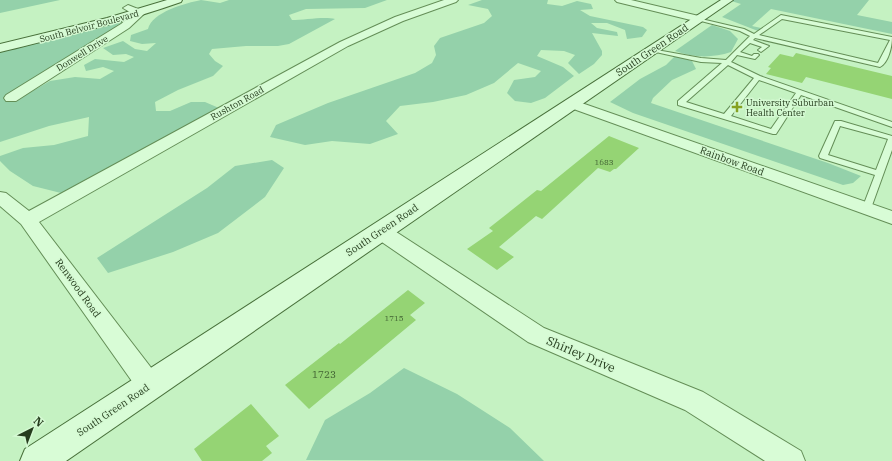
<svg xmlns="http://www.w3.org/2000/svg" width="892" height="461" font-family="'IBM Plex Serif',serif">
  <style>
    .green { fill: #94d1aa }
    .building { fill: #95d474 }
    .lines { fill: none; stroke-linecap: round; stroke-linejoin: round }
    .lane-casing { stroke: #648e57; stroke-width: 2 }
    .street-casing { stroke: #648e57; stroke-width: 2 }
    .secondary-casing { stroke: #48703a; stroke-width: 2 }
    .lane { fill: #d8fcd6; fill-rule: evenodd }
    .street { fill: #d8fcd6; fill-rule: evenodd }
    .secondary { fill: #d8fcd6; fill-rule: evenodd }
    .poi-dot { fill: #85a221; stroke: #d4f9d2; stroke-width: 1.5 }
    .labels { text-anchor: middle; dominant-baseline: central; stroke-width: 3; stroke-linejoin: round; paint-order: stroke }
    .number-label { font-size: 8px; fill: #416233 }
    .far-street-label { font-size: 9px; fill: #253c1d; stroke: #d4f9d2 }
    .far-poi-label { font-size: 9px; fill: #253c1d; stroke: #d4f9d2; text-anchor: start }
    .street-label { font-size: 10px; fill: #253c1d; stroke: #d4f9d2 }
    .near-number-label { font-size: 10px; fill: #416233 }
    .near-street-label { font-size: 12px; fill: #253c1d; stroke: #d4f9d2 }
  </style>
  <rect width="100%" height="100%" fill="#c5f2c2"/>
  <g class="green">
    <polygon points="0,0 60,0 0,13"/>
    <path d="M 201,0 L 220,3 L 229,0 L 387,0 L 365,8 L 306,9 L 289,15 L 292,20 C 304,20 325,16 335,19 L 289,44 L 278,46 L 246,46 L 212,49 L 209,54 L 215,61 L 223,66 L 213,76 L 178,90 L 155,102 L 156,111 L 170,111 L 191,102 L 205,102 L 219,108 L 61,193 L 33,186 L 10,171 L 0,161 L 0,156 L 23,148 L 54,145 L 88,136 L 89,117 L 49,126 L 0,142 L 0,48 L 140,13 L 13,98 L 29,93 L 50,81 L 75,77 L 100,79 L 114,71 L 103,67 L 86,71 L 84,65 L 95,59 L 124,62 L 134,57 L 126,54 L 113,55 L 103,48 L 123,41 L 135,49 L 147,51 L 156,43 L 142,44 L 130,41 L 131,35 L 148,29 C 152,12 186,3 201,0 Z"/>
    <polygon points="482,0 548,0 547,4 562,6 577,1 591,4 593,9 580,10 590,16 643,27 647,30 642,37 627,39 625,30 607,23 591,23 597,28 617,32 618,36 592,33 602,51 602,55 594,64 579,74 568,63 575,55 564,51 541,50 537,56 563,67 574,76 545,98 531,103 515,101 507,93 514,80 535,77 541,71 518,63 494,83 466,95 433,102 400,106 386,121 398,134 370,144 332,141 305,145 270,137 276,125 328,103 415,73 432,63 436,55 434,46 440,38 484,23 492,16 488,9 468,5"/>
    <polygon points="728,0 869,0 857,15 892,22 892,34 771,9 752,26 761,28 758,31 722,17 741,4"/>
    <path d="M 712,25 L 730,31 L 738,39 L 731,52 C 713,58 693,58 675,51 Z"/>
    <polygon points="675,56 692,61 696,69 672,80 653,98 651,103 828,163 861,176 853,183 843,185 633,113 610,102 640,79 666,65"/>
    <polygon points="272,160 284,168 265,197 218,233 173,252 108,273 97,258 207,188 235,166"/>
    <polygon points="404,368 457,394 510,428 544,461 306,460 325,420 370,393"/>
  </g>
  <g class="building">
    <polygon points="796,53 892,76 892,99 806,77 802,83 766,74 771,68 768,67 780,54 793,57"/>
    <polygon points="609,136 639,148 616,169 614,169 610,172 598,168 542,219 536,216 499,247 514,257 497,270 467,249 493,231 489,228 537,190 541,191"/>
    <polygon points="408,290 425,303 410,315 416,320 309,409 285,385 339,343 340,344"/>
    <polygon points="251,404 279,436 266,446 272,453 262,461 202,461 194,449"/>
  </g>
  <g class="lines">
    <defs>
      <g id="lane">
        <path d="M 781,15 L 892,37 C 892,46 889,62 880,67 L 755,38 L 753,40 L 769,46 L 761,52 L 758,50 L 762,47 L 750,43 L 740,52 L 752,56 L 754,54 L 758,54 L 759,55 L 755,59 L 737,55 L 731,62 L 760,76 L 892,122 L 892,127 L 801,95 L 776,134 L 773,134 L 678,105 L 678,101 L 722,63 L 701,62 L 651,51 L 651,49 L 701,58 L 726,60 L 750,36 L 740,31 L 697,20 L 697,18 L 744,29 L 754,34 ZM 782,19 L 890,40 L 878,63 L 759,35 ZM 728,65 L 754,78 L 724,114 L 686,102 ZM 759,80 L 796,93 L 771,129 L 731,116 Z"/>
        <path d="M 835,121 L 841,121 L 892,136 L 892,150 L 870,211 L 864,211 L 862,209 L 875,175 L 820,158 L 819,156 ZM 840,126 L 888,139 L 876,170 L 828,155 Z"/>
      </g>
      <g id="street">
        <polygon points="444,0 458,0 456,2 403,21 348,46 39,222 159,378 163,386 159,394 150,398 141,394 21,224 0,206 0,192 6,193 29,211 340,42 395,17"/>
        <polygon points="615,0 631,0 703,17 704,19 699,22 617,2"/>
        <polygon points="128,5 143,11 145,13 129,28 16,101 6,101 4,98 6,95 121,24 133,14 123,8"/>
        <polygon points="573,100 892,211 892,224 568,107 566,104 568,101"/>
        <polygon points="380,225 387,226 544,328 703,392 801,451 805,461 765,461 685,410 528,342 373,236 370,231 373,226"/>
      </g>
      <g id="secondary">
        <path d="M 167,0 L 182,0 L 181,2 C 122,23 61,37 0,52 L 0,44 L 107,18 Z"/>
        <polygon points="721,0 733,0 66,461 20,461 25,449"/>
      </g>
    </defs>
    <use href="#lane" class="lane-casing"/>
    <use href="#street" class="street-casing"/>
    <use href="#secondary" class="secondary-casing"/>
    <use href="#lane" class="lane"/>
    <use href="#street" class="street"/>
    <use href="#secondary" class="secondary"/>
  </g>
  <path class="poi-dot" d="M735 101h4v4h4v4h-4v4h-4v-4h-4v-4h4z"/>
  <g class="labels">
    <g class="number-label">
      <text x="604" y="162">1683</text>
      <text x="394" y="318">1715</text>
    </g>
    <g class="far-street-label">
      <text transform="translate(89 26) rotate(-15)">South Belvoir Boulevard</text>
      <text transform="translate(82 53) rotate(-32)">Donwell Drive</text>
      <text transform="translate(237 103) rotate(-29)">Rushton Road</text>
    </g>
    <g class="far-poi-label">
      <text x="746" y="102">University Suburban<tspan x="746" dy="10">Health Center</tspan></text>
    </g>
    <g class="street-label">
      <text transform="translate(652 50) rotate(-34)">South Green Road</text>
      <text transform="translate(732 161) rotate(20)">Rainbow Road</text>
      <text transform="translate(382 230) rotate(-34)">South Green Road</text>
      <text transform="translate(78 288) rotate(54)">Renwood Road</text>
      <text transform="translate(113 410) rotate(-34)">South Green Road</text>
    </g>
    <g class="near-number-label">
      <text x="324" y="374">1723</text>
    </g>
    <g class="near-street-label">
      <text transform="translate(581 354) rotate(23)">Shirley Drive</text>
    </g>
  </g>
  <g transform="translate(32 429) rotate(42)" stroke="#d4f9d2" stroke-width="3" paint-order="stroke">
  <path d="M0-3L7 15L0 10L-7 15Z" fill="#253c1d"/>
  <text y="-6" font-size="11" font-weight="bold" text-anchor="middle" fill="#253c1d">N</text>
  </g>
</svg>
